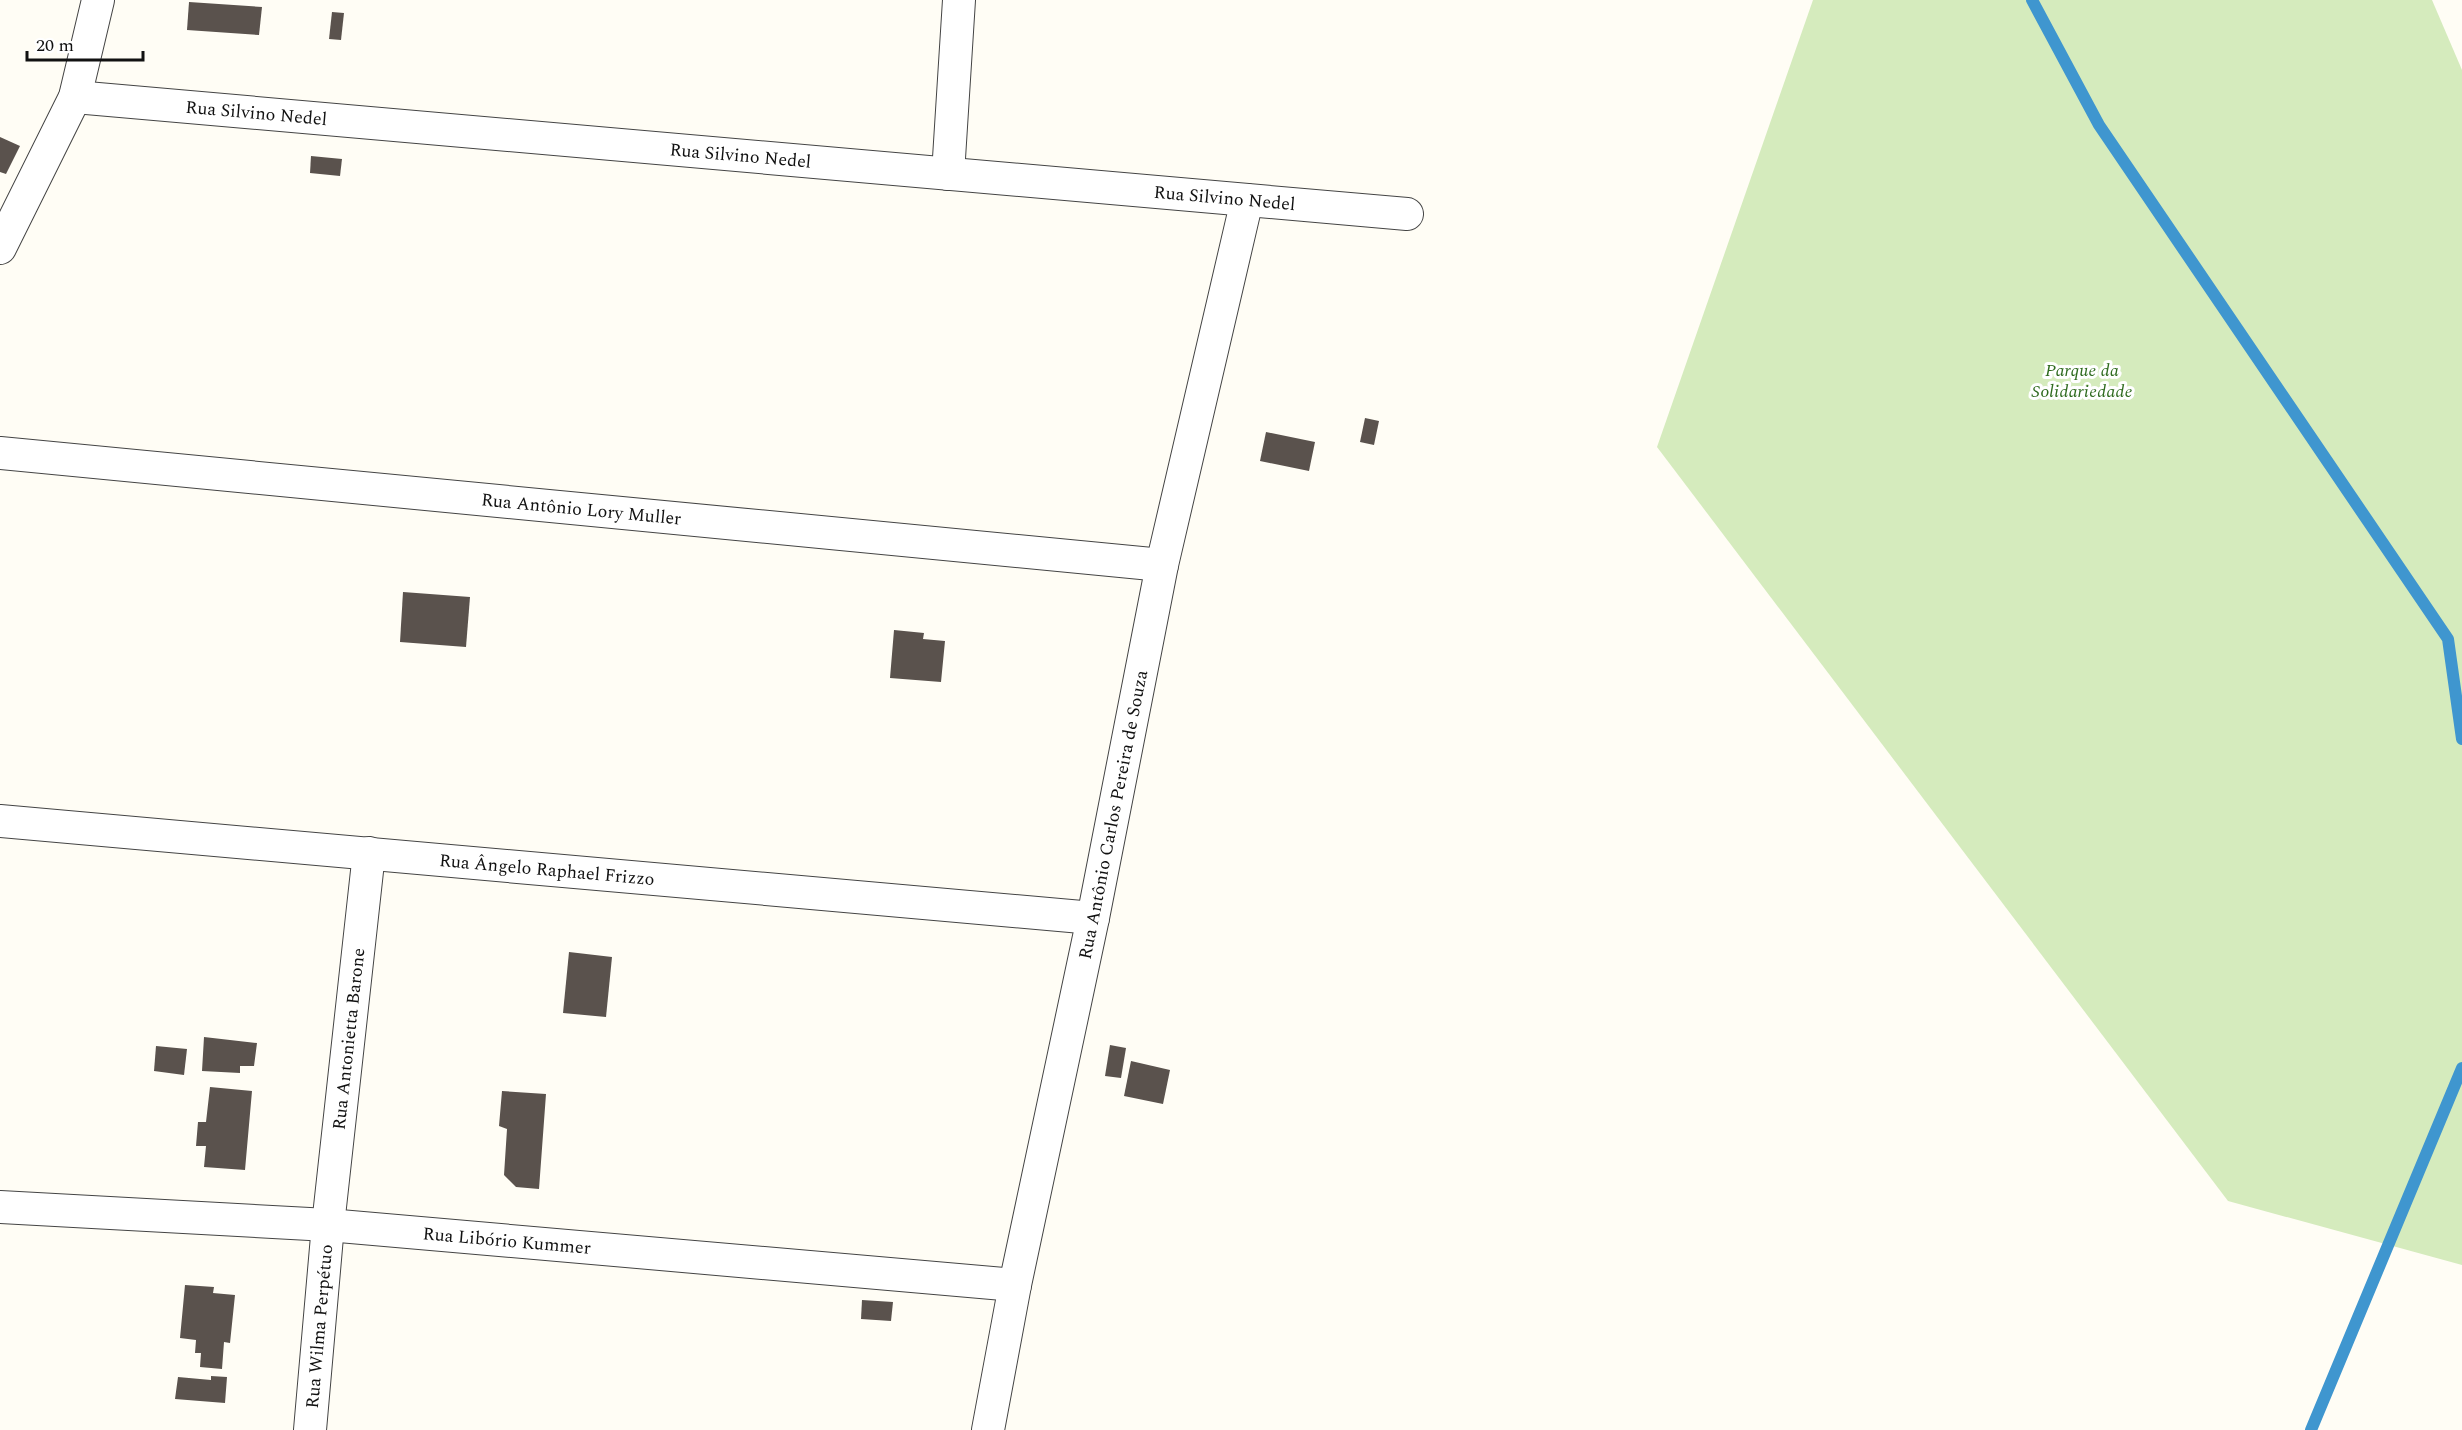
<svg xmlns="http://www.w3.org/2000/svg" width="2462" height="1430" font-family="Spectral,serif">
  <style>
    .green { fill: #d5ebbd }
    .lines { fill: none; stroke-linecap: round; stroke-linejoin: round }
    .stream { stroke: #3f96cf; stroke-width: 12 }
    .building { fill: #5a524d }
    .street-casing { stroke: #444; stroke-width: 34 }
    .street { stroke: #fff; stroke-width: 32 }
    .labels { text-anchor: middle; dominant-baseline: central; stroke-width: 6; stroke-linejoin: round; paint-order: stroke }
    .street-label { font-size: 18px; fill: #111; stroke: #fff }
    .park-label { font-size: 18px; font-style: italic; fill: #2f6b1f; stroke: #fff }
  </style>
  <rect width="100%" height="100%" fill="#fffdf5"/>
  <polygon class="green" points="1813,0 2432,0 2462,70 2462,1265 2228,1201 1657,447"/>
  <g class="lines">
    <g class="stream">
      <polyline points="2032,0 2099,125 2448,639 2462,739"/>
      <polyline points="2311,1430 2462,1068"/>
    </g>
  </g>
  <g class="building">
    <polygon points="189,2 262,7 259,35 187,30"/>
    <polygon points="332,12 344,13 341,40 329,39"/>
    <polygon points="0,137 20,146 6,174 0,172"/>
    <polygon points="311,156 342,159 340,176 310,173"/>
    <polygon points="1365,418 1379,421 1374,445 1360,442"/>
    <polygon points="1266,432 1315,442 1309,471 1260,461"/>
    <polygon points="403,592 470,597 466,647 400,642"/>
    <polygon points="894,630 924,633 923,639 945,641 941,682 890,678"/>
    <polygon points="569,952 612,957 606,1017 563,1013"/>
    <polygon points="204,1037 257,1043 254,1066 240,1066 240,1073 202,1071"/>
    <polygon points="1110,1045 1126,1048 1121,1078 1105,1076"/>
    <polygon points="156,1046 187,1049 184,1075 154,1071"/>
    <polygon points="1131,1061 1170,1070 1163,1104 1124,1096"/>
    <polygon points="210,1087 252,1091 245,1170 204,1167 206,1146 196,1146 198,1122 206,1122"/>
    <polygon points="502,1091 546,1094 539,1189 516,1187 504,1175 507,1129 499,1126"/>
    <polygon points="185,1285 214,1287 213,1293 235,1295 230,1343 224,1342 222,1369 200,1367 201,1353 195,1353 196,1340 180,1338"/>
    <polygon points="862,1300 893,1302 891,1321 861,1319"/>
    <polygon points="211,1376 227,1377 225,1403 175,1399 178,1377 211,1380"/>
  </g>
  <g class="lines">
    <defs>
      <g id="street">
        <path id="s1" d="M 75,97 L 1407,214"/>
        <polyline points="948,174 959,0"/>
        <polyline points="0,248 75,97 98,0"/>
        <path id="s2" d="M 0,453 L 1162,565"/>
        <path id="s3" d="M 0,821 L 1093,918"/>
        <path id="s4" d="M 0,1207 L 328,1225 L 1015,1285"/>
        <path id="s5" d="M 310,1430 L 328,1225 L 369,853"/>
        <path id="s6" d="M 988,1430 L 1015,1285 L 1093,918 L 1162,565 L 1247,200"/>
      </g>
    </defs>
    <use href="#street" class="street-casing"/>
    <use href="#street" class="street"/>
  </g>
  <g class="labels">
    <g class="street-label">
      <text stroke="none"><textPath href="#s1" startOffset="182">Rua Silvino Nedel</textPath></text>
      <text stroke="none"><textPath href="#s1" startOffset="668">Rua Silvino Nedel</textPath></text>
      <text stroke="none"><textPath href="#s1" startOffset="1154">Rua Silvino Nedel</textPath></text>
      <text stroke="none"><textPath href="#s2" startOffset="584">Rua Antônio Lory Muller</textPath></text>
      <text stroke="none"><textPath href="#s6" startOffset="628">Rua Antônio Carlos Pereira de Souza</textPath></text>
      <text stroke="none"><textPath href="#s3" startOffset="549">Rua Ângelo Raphael Frizzo</textPath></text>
      <text stroke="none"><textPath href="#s5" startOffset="393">Rua Antonietta Barone</textPath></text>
      <text stroke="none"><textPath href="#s4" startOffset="508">Rua Libório Kummer</textPath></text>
      <text stroke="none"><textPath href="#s5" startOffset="104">Rua Wilma Perpétuo</textPath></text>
    </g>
    <g class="park-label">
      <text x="2082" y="370">Parque da<tspan x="2082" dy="21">Solidariedade</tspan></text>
    </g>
  </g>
  <path d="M27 51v9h116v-9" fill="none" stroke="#111111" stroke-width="3"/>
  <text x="36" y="51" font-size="18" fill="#111111" stroke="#ffffff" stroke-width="4.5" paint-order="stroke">20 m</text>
</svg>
